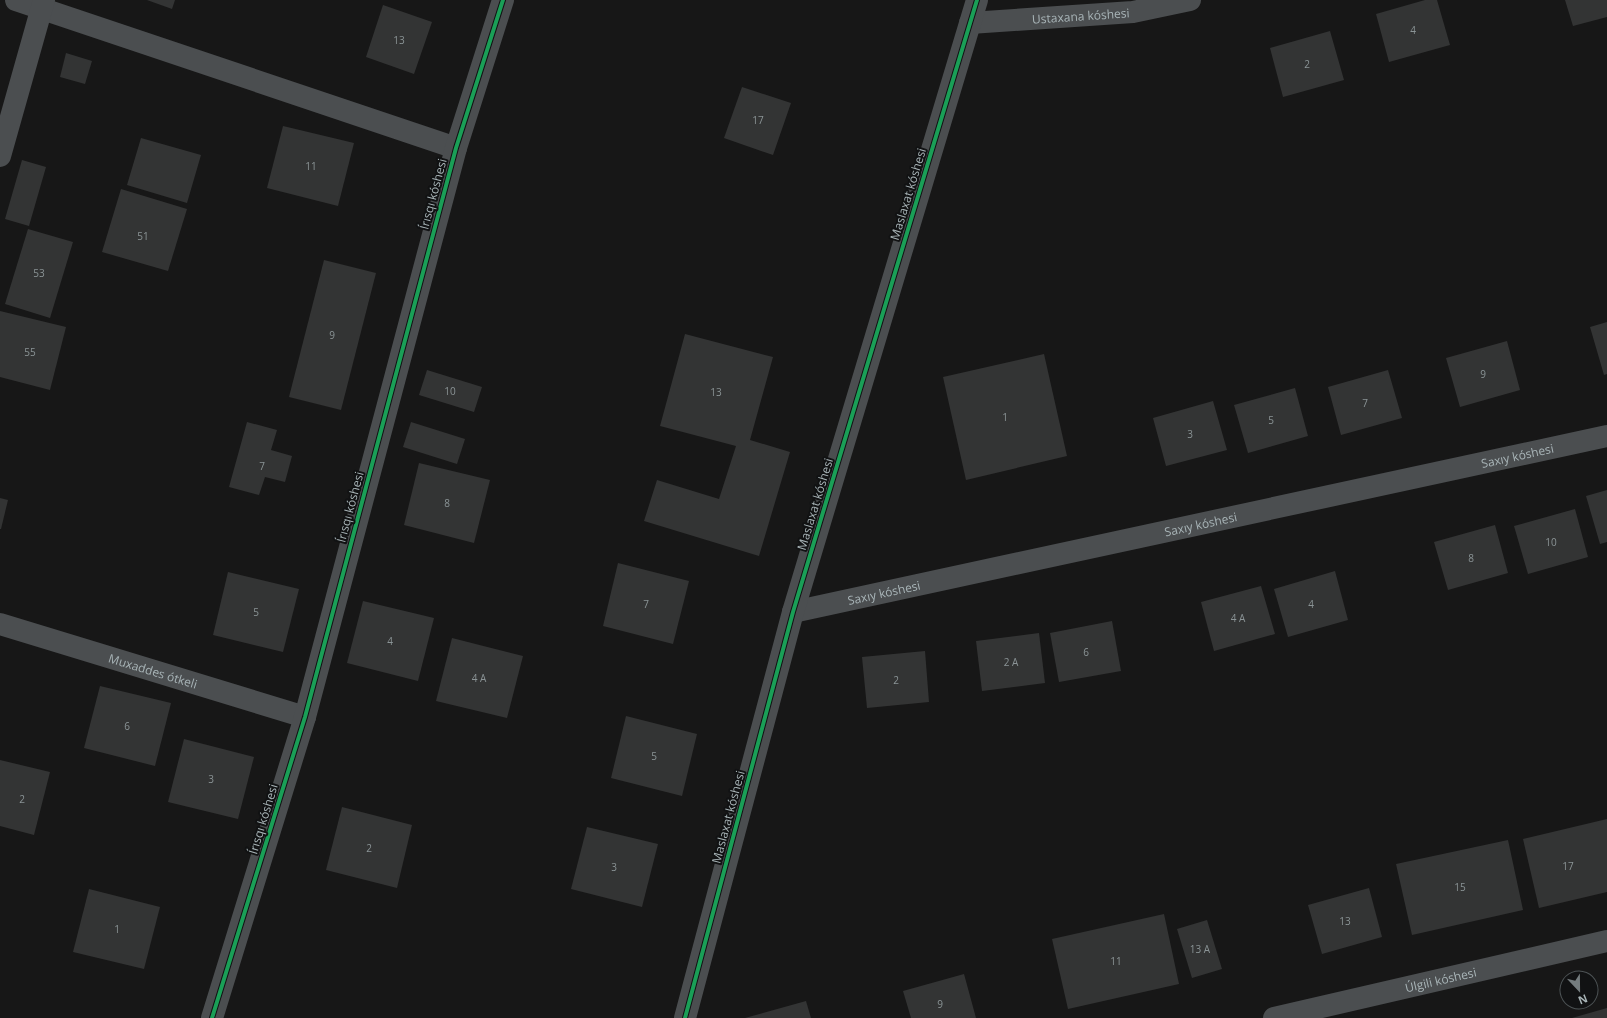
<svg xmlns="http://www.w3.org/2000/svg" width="1607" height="1018" font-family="'Open Sans',sans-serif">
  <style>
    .building { fill: #333434 }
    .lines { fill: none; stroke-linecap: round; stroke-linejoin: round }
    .minor { stroke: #4b4e50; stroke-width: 22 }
    .cycleway-casing { stroke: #111213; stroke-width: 6 }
    .cycleway { stroke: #1a9f57; stroke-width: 4 }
    .labels { text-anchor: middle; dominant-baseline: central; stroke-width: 4; stroke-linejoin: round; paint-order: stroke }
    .number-label { font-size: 10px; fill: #8b9496 }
    .street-label { font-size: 12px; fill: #a8b4b7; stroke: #111213 }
  </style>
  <rect width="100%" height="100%" fill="#171717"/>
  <g class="building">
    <polygon points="147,0 175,0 172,9"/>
    <polygon points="1425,0 1437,0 1450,45 1389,62 1376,14"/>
    <polygon points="1565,0 1607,0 1607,17 1573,26"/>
    <polygon points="383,5 432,22 414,74 366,57"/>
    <polygon points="1330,31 1344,80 1283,97 1270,48"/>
    <polygon points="66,53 92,61 85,84 60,77"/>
    <polygon points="742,87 791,103 773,155 724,138"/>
    <polygon points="283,126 354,143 338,206 267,188"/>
    <polygon points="141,138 201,155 187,203 127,185"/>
    <polygon points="22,160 46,167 29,226 5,219"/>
    <polygon points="121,189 187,209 168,271 102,252"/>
    <polygon points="28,229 73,242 50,318 5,304"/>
    <polygon points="324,260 376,273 341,410 289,397"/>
    <polygon points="0,311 66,327 50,390 0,377"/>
    <polygon points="1607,322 1607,374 1604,375 1590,327"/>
    <polygon points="685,334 773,357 750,440 790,452 759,556 644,521 657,480 719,499 736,446 660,426"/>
    <polygon points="1507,341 1520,390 1460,407 1446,358"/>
    <polygon points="1044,354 1067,456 966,480 943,377"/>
    <polygon points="427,370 482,387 474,412 419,395"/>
    <polygon points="1388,370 1402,418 1341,435 1328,387"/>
    <polygon points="1295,388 1308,436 1248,453 1234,405"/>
    <polygon points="1213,401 1227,450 1166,466 1153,418"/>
    <polygon points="247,422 277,430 271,450 292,456 285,482 265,477 259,495 229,487"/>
    <polygon points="411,422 465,439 457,464 403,447"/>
    <polygon points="419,463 490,480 474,543 404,525"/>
    <polygon points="1607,490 1607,542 1600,544 1586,496"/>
    <polygon points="0,498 8,500 1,529 0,529"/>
    <polygon points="1575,509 1588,557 1528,574 1514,526"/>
    <polygon points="1495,525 1508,573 1448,590 1434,542"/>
    <polygon points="618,563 689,581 673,644 603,626"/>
    <polygon points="1335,571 1348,620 1288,637 1274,589"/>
    <polygon points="228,572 299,589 283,652 213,635"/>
    <polygon points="1261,586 1275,634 1214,651 1201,602"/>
    <polygon points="363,601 434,618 418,681 347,663"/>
    <polygon points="1112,621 1121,671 1059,682 1050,633"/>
    <polygon points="1039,633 1045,683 982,691 976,641"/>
    <polygon points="452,638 523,656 507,718 436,701"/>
    <polygon points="925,651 929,702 867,708 862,657"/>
    <polygon points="100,686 171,703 155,766 84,748"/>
    <polygon points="626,716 697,734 682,796 611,778"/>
    <polygon points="184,739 254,757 238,819 168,802"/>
    <polygon points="0,760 50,772 34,835 0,826"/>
    <polygon points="342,807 412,825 397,888 326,870"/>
    <polygon points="1607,819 1607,892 1539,908 1523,839"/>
    <polygon points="587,827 658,844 642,907 571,889"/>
    <polygon points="1508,840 1523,910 1412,935 1396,864"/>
    <polygon points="1369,888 1382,937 1322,954 1308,905"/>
    <polygon points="89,889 160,907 144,969 73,952"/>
    <polygon points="1164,914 1179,984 1068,1009 1052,939"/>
    <polygon points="1207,920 1222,969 1192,978 1177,929"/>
    <polygon points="964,974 976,1018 911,1018 903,991"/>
    <polygon points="806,1001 811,1018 745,1018"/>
    <polygon points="1607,1008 1607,1018 1572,1018"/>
  </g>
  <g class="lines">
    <g class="minor">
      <polyline points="16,0 456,148"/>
      <path id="s1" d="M 970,23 L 1133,12 L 1190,0"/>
      <polyline points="0,156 44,0"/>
      <path id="s2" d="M 793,612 L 1607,436"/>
      <path id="s3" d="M 0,624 L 305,717"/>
      <polyline points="212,1018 305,717 456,148 503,0"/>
      <polyline points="685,1018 793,612 977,0"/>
      <path id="s4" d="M 1274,1018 L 1607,941"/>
    </g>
    <defs>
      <g id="cycleway">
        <polyline points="212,1018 305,717 456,148 503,0"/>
        <polyline points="685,1018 793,612 977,0"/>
      </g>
    </defs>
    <use href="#cycleway" class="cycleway-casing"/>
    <use href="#cycleway" class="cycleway"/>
  </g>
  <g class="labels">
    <g class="number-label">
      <text x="1413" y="30">4</text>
      <text x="399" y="40">13</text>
      <text x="1307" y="64">2</text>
      <text x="758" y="120">17</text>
      <text x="311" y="166">11</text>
      <text x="143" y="236">51</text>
      <text x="39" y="273">53</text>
      <text x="332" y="335">9</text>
      <text x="30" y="352">55</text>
      <text x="1483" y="374">9</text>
      <text x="450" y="391">10</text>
      <text x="716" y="392">13</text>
      <text x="1365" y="403">7</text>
      <text x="1005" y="417">1</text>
      <text x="1271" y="420">5</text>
      <text x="1190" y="434">3</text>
      <text x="262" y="466">7</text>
      <text x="447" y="503">8</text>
      <text x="1551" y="542">10</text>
      <text x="1471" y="558">8</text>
      <text x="646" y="604">7</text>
      <text x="1311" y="604">4</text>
      <text x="256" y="612">5</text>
      <text x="1238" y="618">4 А</text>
      <text x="390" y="641">4</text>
      <text x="1086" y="652">6</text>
      <text x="1011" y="662">2 А</text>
      <text x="479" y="678">4 А</text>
      <text x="896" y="680">2</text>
      <text x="127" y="726">6</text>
      <text x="654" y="756">5</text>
      <text x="211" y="779">3</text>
      <text x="22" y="799">2</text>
      <text x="369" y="848">2</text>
      <text x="1568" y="866">17</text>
      <text x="614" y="867">3</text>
      <text x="1460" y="887">15</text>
      <text x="1345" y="921">13</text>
      <text x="117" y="929">1</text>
      <text x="1200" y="949">13 А</text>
      <text x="1116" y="961">11</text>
      <text x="940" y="1004">9</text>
    </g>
    <g class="street-label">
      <text stroke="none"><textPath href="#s1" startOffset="111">Ustaxana kóshesi</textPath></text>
      <text transform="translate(433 194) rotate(-75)">Írısqı kóshesi</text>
      <text transform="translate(908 194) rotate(-73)">Maslaxat kóshesi</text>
      <text stroke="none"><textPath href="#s2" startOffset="741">Saxıy kóshesi</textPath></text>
      <text transform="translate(815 504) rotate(-73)">Maslaxat kóshesi</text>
      <text transform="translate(350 507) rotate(-75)">Írısqı kóshesi</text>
      <text stroke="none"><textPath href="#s2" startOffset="417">Saxıy kóshesi</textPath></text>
      <text stroke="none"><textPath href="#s2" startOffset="93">Saxıy kóshesi</textPath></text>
      <text stroke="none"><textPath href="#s3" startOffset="160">Muxaddes ótkeli</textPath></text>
      <text transform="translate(728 817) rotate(-75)">Maslaxat kóshesi</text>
      <text transform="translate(263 819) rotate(-73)">Írısqı kóshesi</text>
      <text stroke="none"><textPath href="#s4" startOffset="171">Úlgili kóshesi</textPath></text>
    </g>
  </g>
  <g transform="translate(1579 990) rotate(158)"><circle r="19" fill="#111213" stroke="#4d5355"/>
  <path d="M0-3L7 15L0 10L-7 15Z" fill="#757d7f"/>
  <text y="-6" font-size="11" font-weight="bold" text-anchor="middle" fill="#a8b4b7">N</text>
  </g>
</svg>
